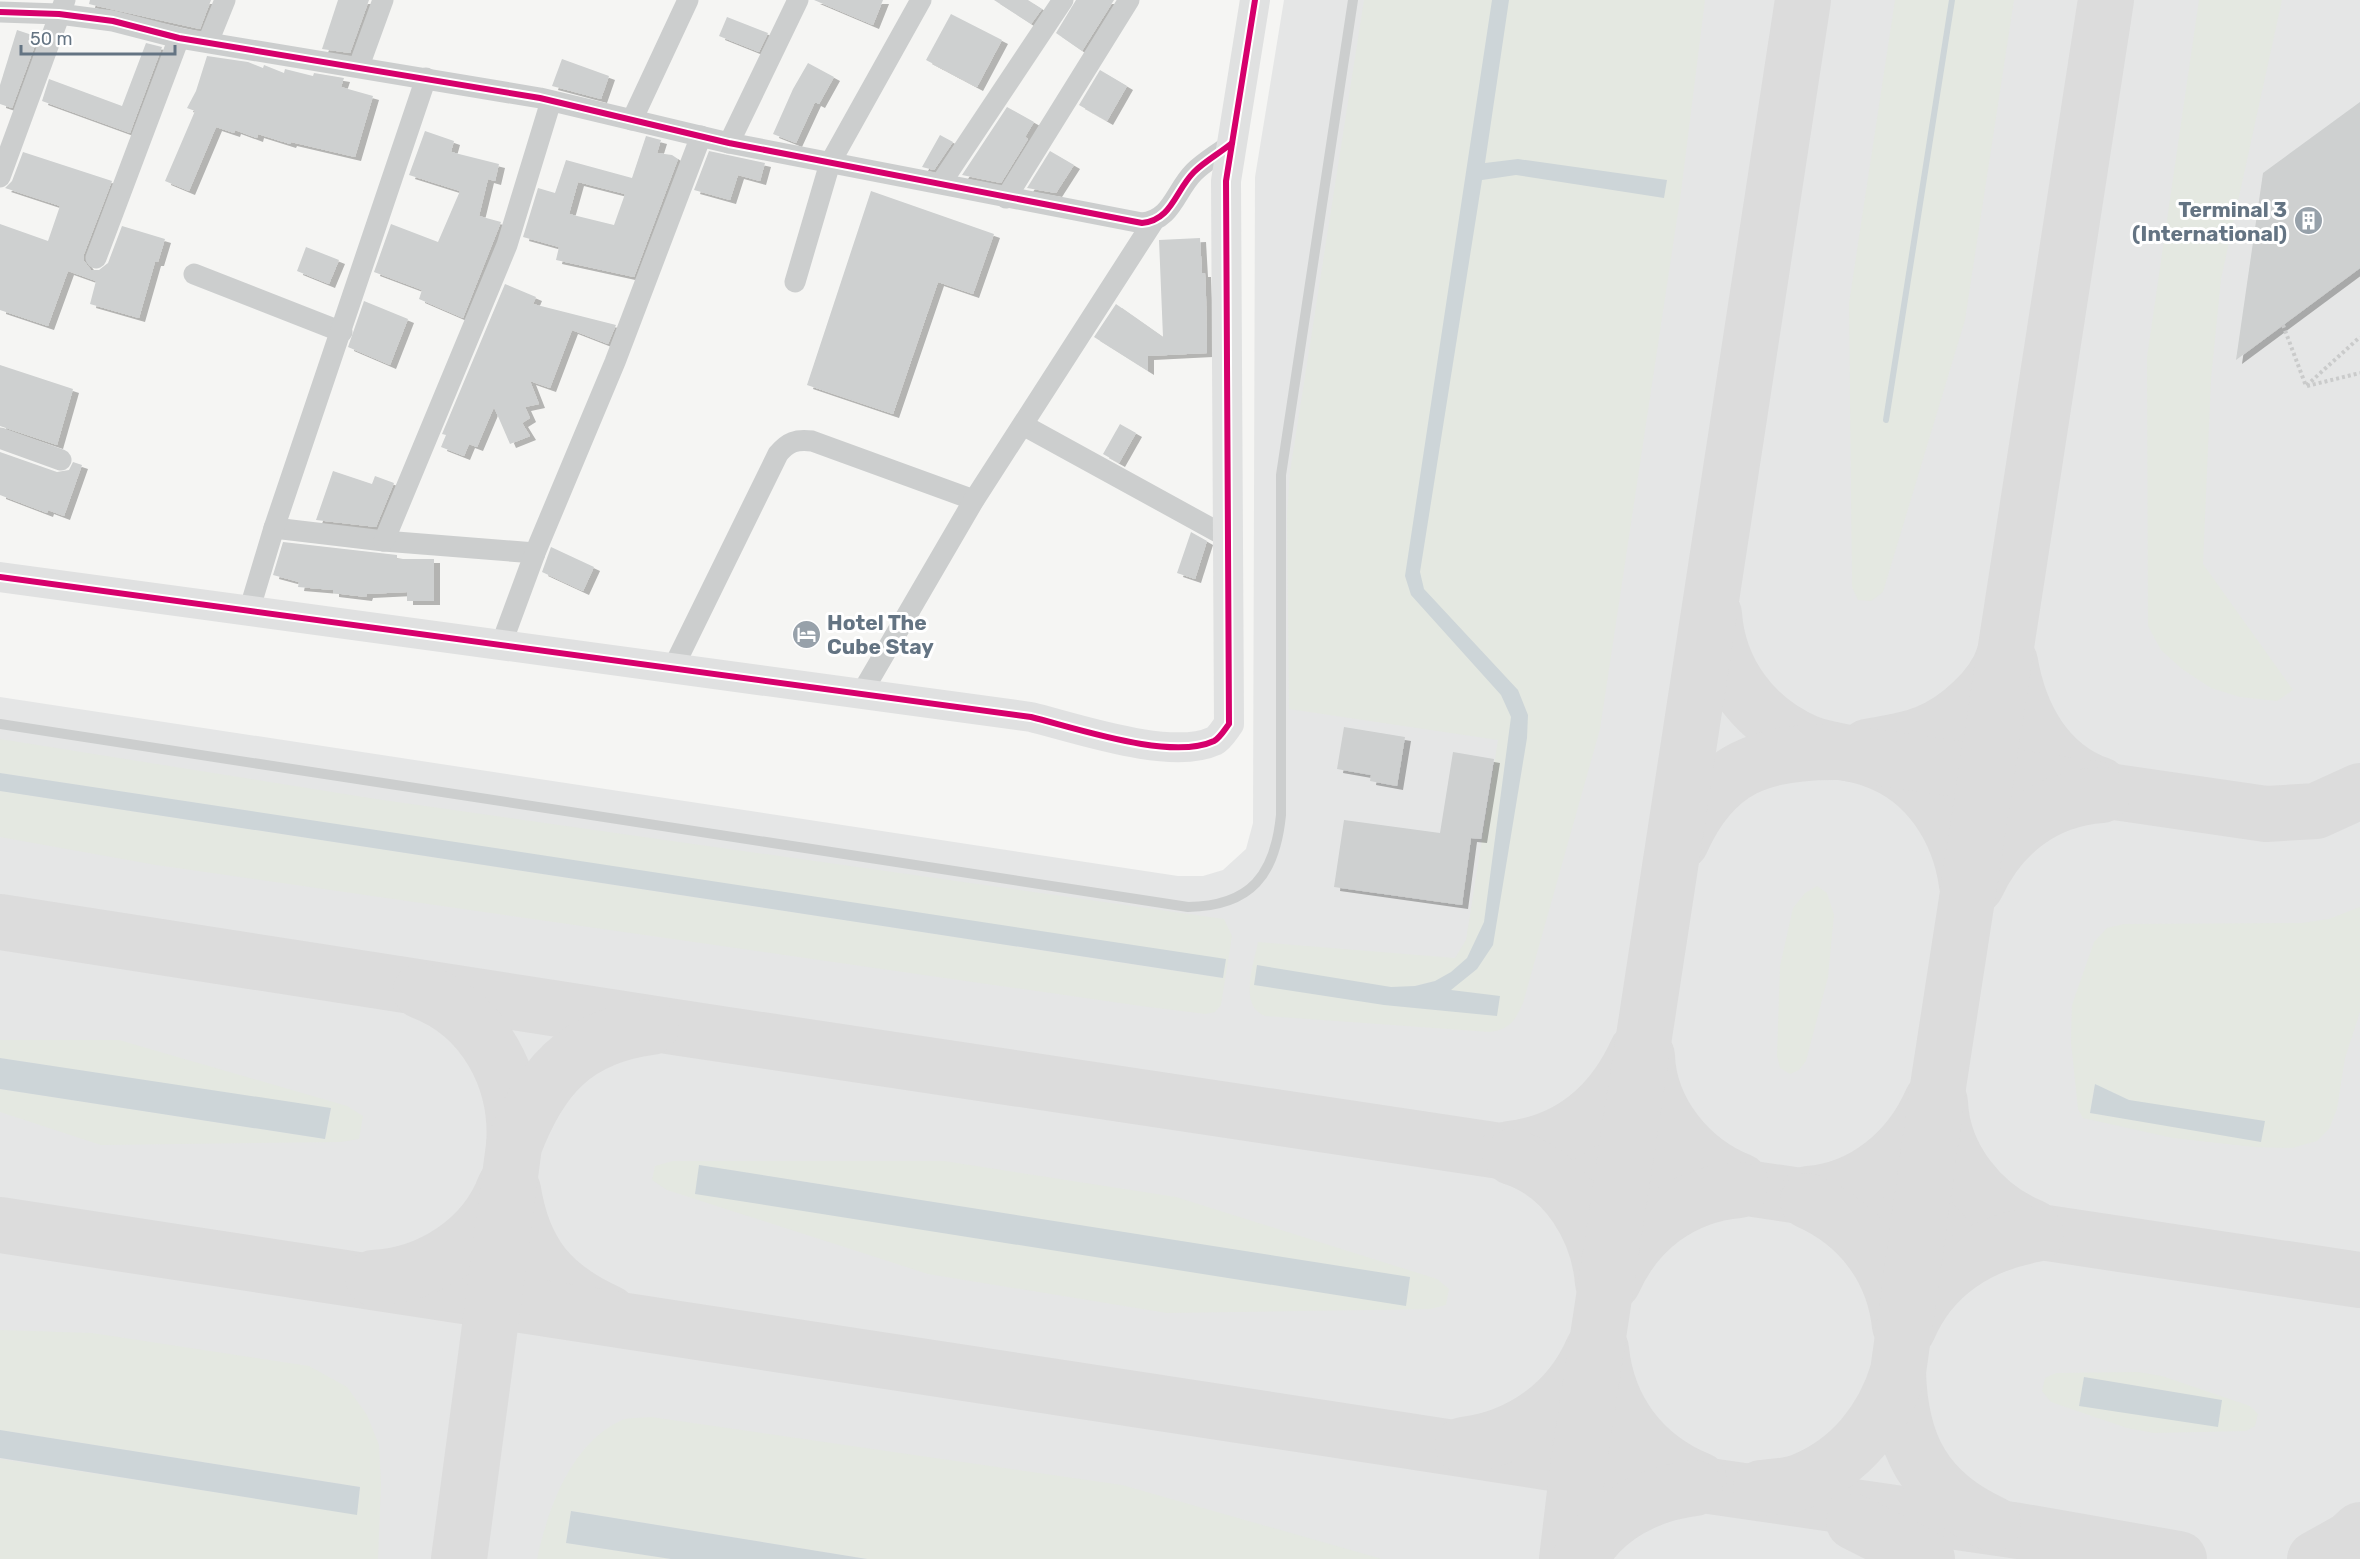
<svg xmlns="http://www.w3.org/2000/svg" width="2360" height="1559" font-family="Rubik,sans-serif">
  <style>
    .built { fill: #e5e6e6 }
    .green { fill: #e4e8e1; fill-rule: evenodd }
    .water { fill: #cdd5d8 }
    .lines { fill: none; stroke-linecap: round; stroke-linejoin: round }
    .stream { stroke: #cdd5d8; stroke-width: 6 }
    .taxiway { stroke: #dcdcdc; stroke-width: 56 }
    .building { fill: #ced0d0; fill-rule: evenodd; filter: url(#shadow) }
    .path { stroke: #cacbcb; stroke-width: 4; stroke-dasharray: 3 3; stroke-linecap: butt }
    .lane { stroke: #cccece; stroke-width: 10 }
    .street { stroke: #cccece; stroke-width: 21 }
    .secondary { stroke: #e0e1e1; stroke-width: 30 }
    .cycleway-casing { stroke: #fff; stroke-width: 10 }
    .cycleway { stroke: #d6006c; stroke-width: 6 }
    .labels { text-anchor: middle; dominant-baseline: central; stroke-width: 6; stroke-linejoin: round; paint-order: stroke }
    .poi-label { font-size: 21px; font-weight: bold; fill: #647483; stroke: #fff; text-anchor: end }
  </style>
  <defs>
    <filter id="shadow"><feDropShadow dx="6" dy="4" stdDeviation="0" flood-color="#0004"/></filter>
  </defs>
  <rect width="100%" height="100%" fill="#f5f5f3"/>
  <polygon class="built" points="1284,0 2360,0 2360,1559 0,1559 0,697 1178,876 1203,876 1223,870 1246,849 1253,823 1255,177"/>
  <g class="green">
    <path d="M 1364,0 L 1705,0 L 1681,192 L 1600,729 L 1523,1003 C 1515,1021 1510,1029 1490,1032 L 1265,1016 C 1238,1006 1254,964 1258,942 L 1455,958 L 1466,940 L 1498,740 L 1289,709 L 1287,515 L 1290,472 Z"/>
    <polygon points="1895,0 2014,0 1965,320 1883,592 1871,601 1858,600 1852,587 1849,303"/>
    <polygon points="2199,0 2282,0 2221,279 2211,379 2203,564 2293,690 2277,701 2240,697 2211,688 2182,669 2161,650 2148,626 2147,357"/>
    <polygon points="0,739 376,799 1224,919 1232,936 1221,1005 1215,1012 1206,1014 1141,1006 156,865 0,837 0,791 1222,978 1226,960 0,773"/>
    <polygon points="1817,886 1827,893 1834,915 1828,977 1806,1061 1799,1070 1790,1074 1780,1068 1777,1056 1780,966 1793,908 1805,893"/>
    <path d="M 2360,907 L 2360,1012 L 2345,1058 L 2337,1109 L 2329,1129 L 2317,1141 L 2292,1148 L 2254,1147 L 2173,1138 L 2083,1118 L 2078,1109 L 2071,1042 L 2072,1005 L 2094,942 L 2107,928 L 2124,924 L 2302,923 L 2329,919 ZM 2095,1084 L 2129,1100 L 2262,1141 L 2090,1113 Z"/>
    <polygon points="0,1040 119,1040 347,1106 363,1116 359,1139 341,1142 101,1145 0,1112 0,1089 325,1139 331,1109 0,1058"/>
    <path d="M 673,1161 L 944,1161 L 1176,1197 L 1437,1279 L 1449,1289 L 1446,1305 L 1430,1309 L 1167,1313 L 928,1274 L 667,1190 L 652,1180 L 655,1166 ZM 699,1165 L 700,1165 L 1410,1278 Z"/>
    <polygon points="0,1330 92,1333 309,1366 347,1387 367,1415 379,1445 381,1484 378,1559 0,1559 0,1459 357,1514 360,1487 0,1430"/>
    <polygon points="2138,1372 2162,1376 2250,1406 2258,1414 2255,1426 2246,1431 2154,1433 2127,1428 2051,1402 2042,1391 2045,1378 2056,1373"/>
    <path d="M 651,1417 L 1122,1485 L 1382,1559 L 867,1559 L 571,1511 L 566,1543 L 671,1559 L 537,1559 C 548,1509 570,1445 620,1421 C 628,1417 642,1418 651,1417 Z"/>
  </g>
  <g class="water">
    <polygon points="1492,0 1509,0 1485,163 1518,159 1667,180 1664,198 1516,175 1482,180 1420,572 1424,589 1518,690 1528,715 1527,738 1493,945 1477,969 1451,990 1500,996 1497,1016 1384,1005 1254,985 1257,965 1391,987 1415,986 1435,981 1451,972 1467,958 1484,922 1511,717 1501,695 1411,595 1405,576"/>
    <polygon points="0,773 1226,959 1223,978 0,791"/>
    <polygon points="0,1058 331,1108 325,1139 0,1089"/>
    <polygon points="2095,1084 2129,1100 2265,1121 2261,1142 2090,1113"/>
    <polygon points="699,1165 1410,1277 1406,1306 695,1194"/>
    <polygon points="2084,1377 2222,1400 2218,1427 2079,1406"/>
    <polygon points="0,1430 360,1487 357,1515 0,1458"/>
    <polygon points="571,1511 867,1559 671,1559 566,1543"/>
  </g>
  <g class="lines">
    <polyline class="stream" points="1886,420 1952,0"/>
    <g class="taxiway">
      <path d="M 1714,614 C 1718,672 1754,720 1808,743 C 1829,751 1853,752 1874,760 C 1928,779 1960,831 1967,885"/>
      <path d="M 2010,662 C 2019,715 2046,766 2100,785"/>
      <path d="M 1867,747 C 1886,743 1907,741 1926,733 C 1957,721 1994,688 2004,656"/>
      <path d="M 1681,842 C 1714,767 1762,751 1840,752 L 2266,814 L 2316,811 L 2360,791"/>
      <path d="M 1976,886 C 2000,834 2043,799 2102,795"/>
      <polyline points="0,922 681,1028 2360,1280"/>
      <path d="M 421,991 C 485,1015 519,1080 514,1146"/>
      <path d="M 1647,1056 C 1649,1112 1690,1161 1740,1181"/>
      <path d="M 1940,1102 C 1942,1157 1982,1207 2032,1227"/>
      <path d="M 1509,1149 C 1570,1142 1612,1106 1637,1051"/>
      <path d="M 1512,1157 C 1566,1174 1599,1230 1603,1283"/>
      <path d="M 513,1190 C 523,1253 551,1287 609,1313"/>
      <path d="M 1808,1194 C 1864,1190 1910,1151 1932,1100"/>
      <path d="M 1808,1201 C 1860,1224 1894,1269 1900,1326"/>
      <polyline points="0,1225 1578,1467 2019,1531 2179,1559"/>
      <path d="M 373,1278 C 430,1275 485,1240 505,1186"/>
      <path d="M 1613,1282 C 1636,1230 1681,1195 1739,1190"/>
      <path d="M 1908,1329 C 1931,1274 1979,1244 2036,1234"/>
      <path d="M 1601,1349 C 1607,1410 1643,1457 1699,1480"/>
      <path d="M 1898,1372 C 1900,1445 1925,1493 1993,1524"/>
      <path d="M 1463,1445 C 1521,1438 1570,1403 1593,1349"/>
      <path d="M 1761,1488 C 1774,1487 1790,1486 1802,1481 C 1850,1462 1883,1421 1898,1372 L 1939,1080 L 2106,0"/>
      <polyline points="1854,1522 1927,1559"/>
      <path d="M 459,1559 L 514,1146 C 540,1077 575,1037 651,1027"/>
      <polyline points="1567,1559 1578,1467 1803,0"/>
      <path d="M 1580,1559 C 1604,1516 1648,1494 1695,1488"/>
      <polyline points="2315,1559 2349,1540 2360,1530"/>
    </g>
  </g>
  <g class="building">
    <polygon points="90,0 211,0 200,29 97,6 89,4"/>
    <polygon points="338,0 369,0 350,53 322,49"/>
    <polygon points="814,0 883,0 873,25"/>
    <polygon points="994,0 1028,0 1042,9 1031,24"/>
    <polygon points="1076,0 1114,0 1082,51 1056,33"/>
    <polygon points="951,14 1002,40 977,87 926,60"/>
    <polygon points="727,17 768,33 759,52 719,36"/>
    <polygon points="17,30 38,37 12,108 0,104 0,85"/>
    <polygon points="146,43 162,47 130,133 42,101 49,79 122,106"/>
    <polygon points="207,56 248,62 263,68 264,65 284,73 285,69 313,76 314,73 344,78 341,87 373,96 355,157 291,142 290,144 258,134 257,138 235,130 234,133 216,127 189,191 165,181 195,111 187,108 196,91"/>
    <polygon points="562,59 609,76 601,99 552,86"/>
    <polygon points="808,63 834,77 819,104 815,102 796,143 773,134 793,89"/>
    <polygon points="1100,70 1127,86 1107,121 1079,105"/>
    <polygon points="2360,102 2360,268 2236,360 2263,173"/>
    <polygon points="1007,107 1034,122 1025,137 1028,139 1001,183 962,175"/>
    <polygon points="425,131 454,141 451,152 499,164 495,181 488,179 479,216 501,222 463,318 419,299 422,290 374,272 391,224 438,242 460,191 409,175"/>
    <polygon points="940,135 953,142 934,170 922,167"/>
    <path d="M 646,136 L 661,140 L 657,153 L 672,155 L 678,159 L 634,277 L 556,260 L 559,247 L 523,237 L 538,188 L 555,193 L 566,160 L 632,178 ZM 578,182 L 625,194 L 614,225 L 569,214 Z"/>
    <polygon points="709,151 765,163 760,181 738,175 730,200 694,190"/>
    <polygon points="1050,151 1074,165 1056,193 1027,188"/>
    <polygon points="23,152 112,181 84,254 84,261 91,270 99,270 108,263 122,226 165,239 158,262 155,262 139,318 90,304 96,281 68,271 48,326 0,310 0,224 48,241 60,206 5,188 12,181"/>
    <polygon points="871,191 994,234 973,294 938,282 893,414 807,385"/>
    <polygon points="1200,238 1202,273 1205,273 1206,296 1207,353 1148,356 1148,371 1094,337 1116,304 1163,337 1159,240"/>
    <polygon points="306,247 339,260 329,284 297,271"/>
    <polygon points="505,284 536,297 533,304 616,325 608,344 572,330 550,388 530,381 539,404 525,407 530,418 522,423 530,436 510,444 494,407 477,447 469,444 464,456 441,447 446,435 442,434"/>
    <polygon points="364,301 408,319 390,365 348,347"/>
    <polygon points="0,365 73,389 57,445 0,426"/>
    <polygon points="1120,424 1136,433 1119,463 1103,454"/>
    <polygon points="0,452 57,472 69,470 73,462 82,465 64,516 48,510 47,513 0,495"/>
    <polygon points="333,471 372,484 375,476 394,483 376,527 316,520"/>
    <polygon points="1191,532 1207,541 1195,579 1177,573"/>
    <polygon points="283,542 397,555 397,559 434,559 434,601 407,601 407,592 367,594 366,597 333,593 333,590 298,587 299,582 273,575"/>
    <polygon points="551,547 594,567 583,591 542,572"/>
    <polygon points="1344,727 1405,737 1397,786 1370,781 1371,775 1337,769"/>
    <polygon points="1453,752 1494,759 1481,839 1471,838 1462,905 1334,887 1344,820 1440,833"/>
  </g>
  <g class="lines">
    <g class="path">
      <polyline points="2283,325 2306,386 2360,337"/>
      <polyline points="2307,386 2360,373"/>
    </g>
    <path class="lane" d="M 0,724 L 1188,907 C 1251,906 1275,875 1281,815 L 1281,475 L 1353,0"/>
    <g class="street">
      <path d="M 0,12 L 59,14 L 113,21 L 179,38 L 540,98 L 729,143 L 1142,223 C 1172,220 1175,191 1194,172 C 1205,161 1220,153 1232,143"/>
      <polyline points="208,42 225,0"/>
      <polyline points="359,66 383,0"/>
      <polyline points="632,120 688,0"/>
      <polyline points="729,143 798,0"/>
      <polyline points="0,177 65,0"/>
      <polyline points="941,183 1063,0"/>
      <polyline points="1006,198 1129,0"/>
      <polyline points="96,258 179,38"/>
      <polyline points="194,274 342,332"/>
      <polyline points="795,282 830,163 921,0"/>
      <polyline points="1023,425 1227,537"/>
      <polyline points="0,438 61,460"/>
      <polyline points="274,528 384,541 535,553"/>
      <polyline points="384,541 507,245 551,101"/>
      <polyline points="249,611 274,528 426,78"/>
      <polyline points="501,645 535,553 615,362 701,136"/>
      <path d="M 673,668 L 778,454 C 788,442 796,439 812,441 L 974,500"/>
      <polyline points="861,694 974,500 1153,222"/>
    </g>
    <path class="secondary" d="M 0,577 L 1031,717 C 1076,728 1171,761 1214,741 C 1220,738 1225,729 1229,724 L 1226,181 L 1255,0"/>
    <defs>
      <g id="cycleway">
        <path d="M 0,12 L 59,14 L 113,21 L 179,38 L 540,98 L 729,143 L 1142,223 C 1172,220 1175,191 1194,172 C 1205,161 1220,153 1232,143"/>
        <path d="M 0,577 L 1031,717 C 1076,728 1171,761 1214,741 C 1220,738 1225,729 1229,724 L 1226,181 L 1255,0"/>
      </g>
    </defs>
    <use href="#cycleway" class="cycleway-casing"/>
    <use href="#cycleway" class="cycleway"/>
  </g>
  <defs>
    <symbol id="building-disc" viewBox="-11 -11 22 22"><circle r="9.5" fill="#97a1aa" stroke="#fff"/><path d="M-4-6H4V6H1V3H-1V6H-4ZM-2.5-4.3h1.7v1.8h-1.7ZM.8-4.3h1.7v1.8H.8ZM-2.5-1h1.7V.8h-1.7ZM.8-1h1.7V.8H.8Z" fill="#fff"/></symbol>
    <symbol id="hotel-disc" viewBox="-11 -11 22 22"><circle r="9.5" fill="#97a1aa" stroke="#fff"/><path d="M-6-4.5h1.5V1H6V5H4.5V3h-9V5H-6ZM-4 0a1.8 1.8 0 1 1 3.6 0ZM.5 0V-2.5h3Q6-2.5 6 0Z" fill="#fff"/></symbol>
  </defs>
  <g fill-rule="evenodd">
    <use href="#building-disc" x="2292" y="204" width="33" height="33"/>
    <use href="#hotel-disc" x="790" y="618" width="33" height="33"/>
  </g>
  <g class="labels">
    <g class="poi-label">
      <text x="2287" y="209">Terminal 3<tspan x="2287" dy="24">(International)</tspan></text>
      <text x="827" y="622" text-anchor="start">Hotel The<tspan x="827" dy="24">Cube Stay</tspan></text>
    </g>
  </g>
  <path d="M21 45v9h154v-9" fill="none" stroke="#647483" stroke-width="3"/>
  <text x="30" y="45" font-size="18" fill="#647483" stroke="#ffffff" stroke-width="4.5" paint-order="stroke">50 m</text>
</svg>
